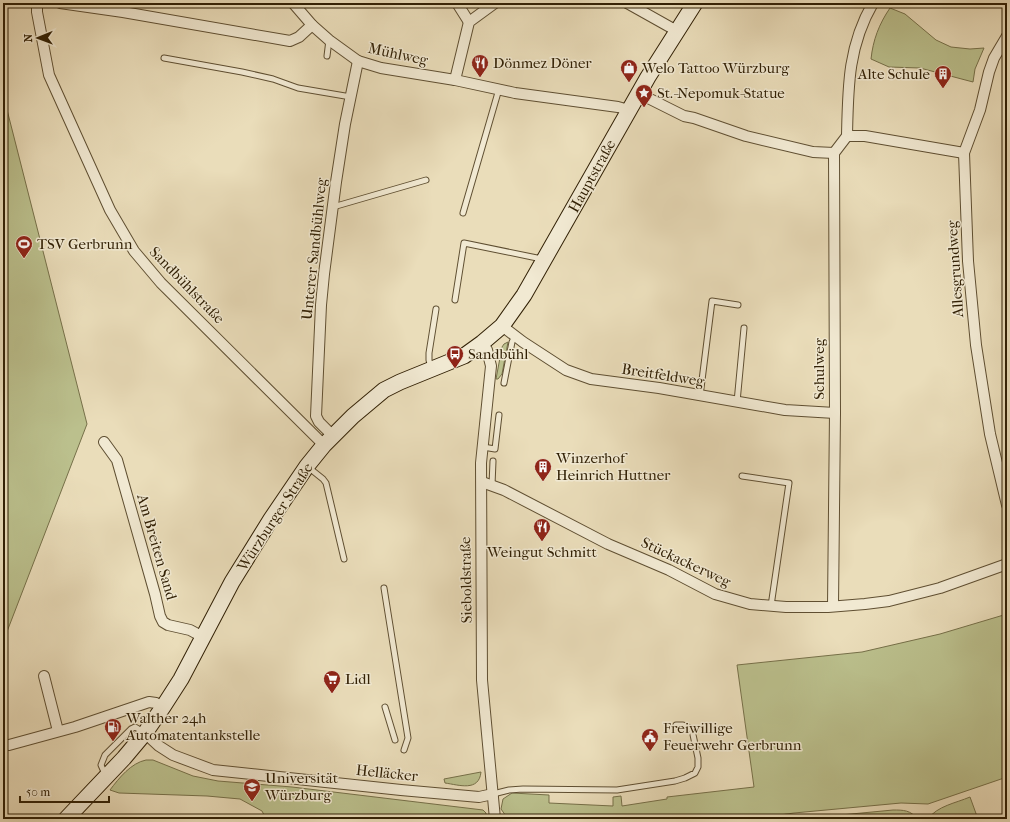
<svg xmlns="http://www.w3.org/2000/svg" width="1010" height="822" font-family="'IM FELL French Canon',serif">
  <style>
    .green { fill: #bbc08d; stroke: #767049 }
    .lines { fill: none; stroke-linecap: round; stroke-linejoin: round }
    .lane-casing { stroke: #5f4f32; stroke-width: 7 }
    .street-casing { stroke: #5f4f32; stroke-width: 12 }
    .secondary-casing { stroke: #312005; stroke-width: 17 }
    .lane { stroke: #f1e9d2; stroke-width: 5 }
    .street { stroke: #f1e9d2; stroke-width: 10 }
    .secondary { stroke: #f1e9d2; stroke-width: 15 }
    .labels { text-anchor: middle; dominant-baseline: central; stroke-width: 3; stroke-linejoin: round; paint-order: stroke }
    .street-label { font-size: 15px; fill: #312005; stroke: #f1e9d2 }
    .poi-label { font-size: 15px; fill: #312005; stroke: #f1e9d2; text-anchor: start }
  </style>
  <rect width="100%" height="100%" fill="#eaddba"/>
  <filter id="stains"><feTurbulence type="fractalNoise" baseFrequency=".005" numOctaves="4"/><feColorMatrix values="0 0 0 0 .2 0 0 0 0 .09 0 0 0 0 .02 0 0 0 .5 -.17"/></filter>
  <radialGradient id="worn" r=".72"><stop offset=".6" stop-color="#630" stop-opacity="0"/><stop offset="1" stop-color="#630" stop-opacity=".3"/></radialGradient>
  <g class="green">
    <path d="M 890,8 L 905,14 L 936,40 L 951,47 L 970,49 L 984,48 L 975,69 L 973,82 L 920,68 L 889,67 L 871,59 C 873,40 879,24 890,8 Z"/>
    <polygon points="3,94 87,424 3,642"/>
    <polygon points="508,342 502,374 498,379 496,379 502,347 504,344"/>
    <polygon points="1007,614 1007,777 928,804 901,803 794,813 751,819 508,819 501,809 503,799 512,793 549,795 549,803 613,806 613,797 621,796 622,806 667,799 667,797 754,787 737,665 862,652 940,634"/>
    <path d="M 146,760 L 153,760 L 193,776 L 218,781 L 292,787 L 483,810 L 486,813 L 486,819 L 266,819 L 262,811 L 240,799 L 207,796 L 119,793 L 110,790 C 119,778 131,763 146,760 Z"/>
    <path d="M 481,772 C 479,792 459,785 445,783 L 444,779 Z"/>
    <path d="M 970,797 L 978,819 L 928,819 C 937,806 956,803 970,797 Z"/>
    <path d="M 893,810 C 903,810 911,810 917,819 L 799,819 Z"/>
  </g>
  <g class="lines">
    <defs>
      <g id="lane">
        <polyline points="327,56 329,40"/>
        <polyline points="164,58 242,72 273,79 298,88 351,97"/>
        <polyline points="333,207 426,180"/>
        <polyline points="463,213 499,89"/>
        <polyline points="455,300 464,243 542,259"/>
        <polyline points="431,368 429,360 429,353 436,309"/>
        <polyline points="504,383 512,342 515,336"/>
        <polyline points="700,396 712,301 738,305"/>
        <polyline points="737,402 744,328"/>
        <polyline points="483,447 495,449 499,415"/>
        <polyline points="308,467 323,479 326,483 344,559"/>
        <polyline points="742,476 789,483 771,606"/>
        <polyline points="492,485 493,461"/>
        <polyline points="384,588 408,738 404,750"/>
        <polyline points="385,707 395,740"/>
        <polyline points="105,774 101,765 105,755 131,729 135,727 144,732"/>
        <polyline points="493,794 509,790 523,789 617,790 675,781 685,778 695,773 698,767 698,758 692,730 688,727 683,725 676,725"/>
      </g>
      <g id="street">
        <polyline points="37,3 37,12 49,75 110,210 134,251 161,283 324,445"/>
        <polyline points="60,3 123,12 290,41 299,37 312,25"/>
        <polyline points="293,3 312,25 329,40 358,61 381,68 455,80 515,93 618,107 629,110"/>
        <polyline points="457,3 469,22"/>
        <polyline points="627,3 677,31"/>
        <polyline points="1007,36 994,58 989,72 980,110 964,153 968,261 976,345 990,434 1007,505"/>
        <polyline points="455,80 469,22 495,3"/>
        <polyline points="638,93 684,116 694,118 746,136 813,152 834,153"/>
        <path d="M 847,136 C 848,87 848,46 873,3"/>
        <polyline points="502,326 523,342 566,370 591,379 659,388 785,410 835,413"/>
        <polyline points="482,343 487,350 491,366 481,463 482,680 495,819"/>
        <polyline points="333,436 319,422 316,416 321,305 324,274 336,182 345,124 358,61"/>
        <polyline points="104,442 117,460 155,594 160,616 163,622 168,625 190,630 203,637"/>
        <polyline points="482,482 504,490 608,544 669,570 715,594 750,604 786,607 828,607 865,604 889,601 940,588 1007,564"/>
        <polyline points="833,606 835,413 834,153 847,136 865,136 964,153"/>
        <polyline points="44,676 58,731"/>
        <polyline points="145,733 159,746 173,755 213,770 401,790 479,797 493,794"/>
        <polyline points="9,745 75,727 149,702 156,703 163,707"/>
      </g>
      <polyline id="secondary" points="66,819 124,758 145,733 163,707 181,679 232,582 271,519 307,466 324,445 353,416 384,390 400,382 464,356 482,343 502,326 524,295 648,77 695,3"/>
    </defs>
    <use href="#lane" class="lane-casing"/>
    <use href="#street" class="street-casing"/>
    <use href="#secondary" class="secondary-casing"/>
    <use href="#lane" class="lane"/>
    <use href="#street" class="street"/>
    <use href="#secondary" class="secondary"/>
  </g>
  <defs>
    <symbol id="restaurant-pin" viewBox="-11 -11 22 30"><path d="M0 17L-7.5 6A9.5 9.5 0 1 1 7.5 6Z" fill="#8f2418" stroke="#f1e9d2"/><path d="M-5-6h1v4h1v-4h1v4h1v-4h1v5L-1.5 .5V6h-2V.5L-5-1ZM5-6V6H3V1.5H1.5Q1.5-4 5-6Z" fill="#fff"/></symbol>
    <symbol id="shop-pin" viewBox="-11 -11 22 30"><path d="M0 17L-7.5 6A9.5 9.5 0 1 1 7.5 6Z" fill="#8f2418" stroke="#f1e9d2"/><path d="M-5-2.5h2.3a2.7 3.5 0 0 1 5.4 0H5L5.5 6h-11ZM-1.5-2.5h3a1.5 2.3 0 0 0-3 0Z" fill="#fff"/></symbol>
    <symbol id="building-pin" viewBox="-11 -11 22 30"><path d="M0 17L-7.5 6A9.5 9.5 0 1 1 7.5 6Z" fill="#8f2418" stroke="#f1e9d2"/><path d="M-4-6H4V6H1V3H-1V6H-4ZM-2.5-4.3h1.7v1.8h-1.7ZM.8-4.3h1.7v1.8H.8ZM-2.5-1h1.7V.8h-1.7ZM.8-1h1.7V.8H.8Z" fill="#fff"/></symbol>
    <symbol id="sight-pin" viewBox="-11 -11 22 30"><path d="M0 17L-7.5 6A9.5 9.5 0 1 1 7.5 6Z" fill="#8f2418" stroke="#f1e9d2"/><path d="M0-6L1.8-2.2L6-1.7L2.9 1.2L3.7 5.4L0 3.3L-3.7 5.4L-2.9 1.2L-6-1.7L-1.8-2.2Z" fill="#fff"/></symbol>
    <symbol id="stadium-pin" viewBox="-11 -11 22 30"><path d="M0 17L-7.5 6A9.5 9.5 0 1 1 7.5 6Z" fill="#8f2418" stroke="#f1e9d2"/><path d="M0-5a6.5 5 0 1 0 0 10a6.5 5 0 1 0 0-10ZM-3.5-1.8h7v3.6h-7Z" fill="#fff"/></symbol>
    <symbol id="bus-pin" viewBox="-11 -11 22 30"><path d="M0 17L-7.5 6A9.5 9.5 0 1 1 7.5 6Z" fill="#8f2418" stroke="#f1e9d2"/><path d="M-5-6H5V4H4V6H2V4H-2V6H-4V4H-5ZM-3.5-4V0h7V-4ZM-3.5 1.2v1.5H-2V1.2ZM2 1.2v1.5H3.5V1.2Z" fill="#fff"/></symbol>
    <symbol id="supermarket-pin" viewBox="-11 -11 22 30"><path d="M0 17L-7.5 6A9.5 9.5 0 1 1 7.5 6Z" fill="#8f2418" stroke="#f1e9d2"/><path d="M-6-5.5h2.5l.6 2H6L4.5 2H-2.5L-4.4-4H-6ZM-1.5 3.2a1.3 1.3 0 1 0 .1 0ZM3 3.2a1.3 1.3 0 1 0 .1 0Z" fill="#fff"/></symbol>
    <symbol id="fuel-pin" viewBox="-11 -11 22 30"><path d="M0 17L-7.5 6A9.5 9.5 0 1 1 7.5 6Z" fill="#8f2418" stroke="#f1e9d2"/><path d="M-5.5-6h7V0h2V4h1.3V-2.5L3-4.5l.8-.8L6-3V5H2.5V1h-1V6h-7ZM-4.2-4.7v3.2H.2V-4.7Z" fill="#fff"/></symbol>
    <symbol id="civic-pin" viewBox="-11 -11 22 30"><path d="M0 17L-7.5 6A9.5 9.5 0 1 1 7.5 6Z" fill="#8f2418" stroke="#f1e9d2"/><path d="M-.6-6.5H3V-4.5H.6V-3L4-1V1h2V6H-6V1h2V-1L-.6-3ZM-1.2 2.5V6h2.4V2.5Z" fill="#fff"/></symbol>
    <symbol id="university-pin" viewBox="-11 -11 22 30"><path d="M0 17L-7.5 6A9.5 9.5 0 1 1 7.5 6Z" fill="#8f2418" stroke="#f1e9d2"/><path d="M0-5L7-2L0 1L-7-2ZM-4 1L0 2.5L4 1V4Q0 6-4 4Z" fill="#fff"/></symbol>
  </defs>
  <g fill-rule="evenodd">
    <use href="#restaurant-pin" x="470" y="53" width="20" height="27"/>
    <use href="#shop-pin" x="619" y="58" width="20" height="27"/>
    <use href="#building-pin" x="933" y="64" width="20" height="27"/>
    <use href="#sight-pin" x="634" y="83" width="20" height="27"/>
    <use href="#stadium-pin" x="14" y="234" width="20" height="27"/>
    <use href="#bus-pin" x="445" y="344" width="20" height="27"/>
    <use href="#building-pin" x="533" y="457" width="20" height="27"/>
    <use href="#restaurant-pin" x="532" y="517" width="20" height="27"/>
    <use href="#supermarket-pin" x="322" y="669" width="20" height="27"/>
    <use href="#fuel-pin" x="103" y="717" width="20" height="27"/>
    <use href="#civic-pin" x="640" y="727" width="20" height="27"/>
    <use href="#university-pin" x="242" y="777" width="20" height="27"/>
  </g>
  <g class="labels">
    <g class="street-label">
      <text transform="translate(398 54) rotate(12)">Mühlweg</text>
      <text transform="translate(592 176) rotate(-61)">Hauptstraße</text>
      <text transform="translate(314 249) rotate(-84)">Unterer Sandbühlweg</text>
      <text transform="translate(955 269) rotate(-94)">Allesgrundweg</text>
      <text transform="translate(187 285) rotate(46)">Sandbühlstraße</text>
      <text transform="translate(819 369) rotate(-90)">Schulweg</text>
      <text transform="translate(663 375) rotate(9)">Breitfeldweg</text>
      <text transform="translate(275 517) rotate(-57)">Würzburger Straße</text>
      <text transform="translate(157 547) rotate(74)">Am Breiten Sand</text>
      <text transform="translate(686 562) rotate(25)">Stückackerweg</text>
      <text transform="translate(466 580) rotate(-91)">Sieboldstraße</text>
      <text transform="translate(387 773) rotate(6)">Helläcker</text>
    </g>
    <g class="poi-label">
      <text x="493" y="63">Dönmez Döner</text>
      <text x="642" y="68">Welo Tattoo Würzburg</text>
      <text x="930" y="74" text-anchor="end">Alte Schule</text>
      <text x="657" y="93">St.-Nepomuk-Statue</text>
      <text x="37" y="244">TSV Gerbrunn</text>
      <text x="468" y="354">Sandbühl</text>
      <text x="556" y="458">Winzerhof<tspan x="556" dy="17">Heinrich Huttner</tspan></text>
      <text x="542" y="552" text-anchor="middle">Weingut Schmitt</text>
      <text x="345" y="679">Lidl</text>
      <text x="126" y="718">Walther 24h<tspan x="126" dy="17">Automatentankstelle</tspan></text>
      <text x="663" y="728">Freiwillige<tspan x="663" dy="17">Feuerwehr Gerbrunn</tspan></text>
      <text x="265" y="778">Universität<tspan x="265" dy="17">Würzburg</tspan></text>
    </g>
  </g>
  <rect width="1010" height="822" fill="none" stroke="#eaddba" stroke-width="16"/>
  <rect x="4" y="4" width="1002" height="814" fill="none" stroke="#312005" stroke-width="2"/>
  <rect x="8" y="8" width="994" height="806" fill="none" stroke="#312005"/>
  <g transform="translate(38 38) rotate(269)" stroke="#f1e9d2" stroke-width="3" paint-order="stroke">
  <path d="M0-3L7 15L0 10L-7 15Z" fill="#312005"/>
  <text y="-6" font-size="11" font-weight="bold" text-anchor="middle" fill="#312005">N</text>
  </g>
  <path d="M20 796v6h89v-6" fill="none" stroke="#312005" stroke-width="2"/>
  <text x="26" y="796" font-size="12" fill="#312005" stroke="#f1e9d2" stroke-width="3" paint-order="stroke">50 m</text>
  <rect width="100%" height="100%" filter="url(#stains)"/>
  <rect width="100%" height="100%" fill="url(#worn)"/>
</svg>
